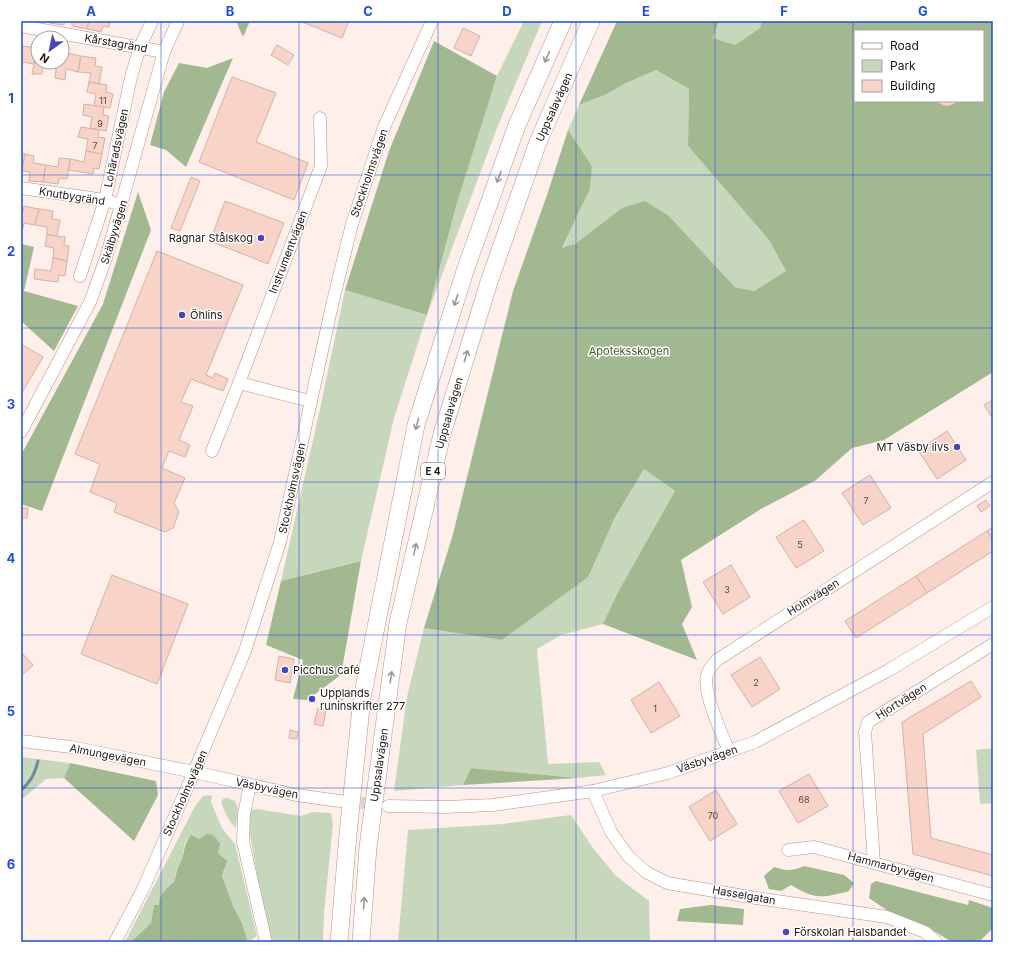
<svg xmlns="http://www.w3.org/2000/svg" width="1014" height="963" font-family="Inter,sans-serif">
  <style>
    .green { fill: #c7d7bb }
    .forest { fill: #a1b890; fill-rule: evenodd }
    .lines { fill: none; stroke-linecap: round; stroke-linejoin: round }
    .stream { stroke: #698d95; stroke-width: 3 }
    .building { fill: #f7d4c7; stroke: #d3b1a4 }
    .minor-tunnel { stroke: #ddcfca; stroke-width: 12; stroke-dasharray: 12 6; stroke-linecap: butt }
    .minor-casing { stroke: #b49387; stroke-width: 13 }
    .highway-casing { stroke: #b49387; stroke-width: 18 }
    .minor { stroke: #fff; stroke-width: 12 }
    .highway { stroke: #fff; stroke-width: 17 }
    .oneway { stroke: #9c9794 }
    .grid { fill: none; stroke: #1d4ed8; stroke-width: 1; stroke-opacity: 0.55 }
    .poi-dot { fill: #4946bc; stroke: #fff; stroke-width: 1.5 }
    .labels { text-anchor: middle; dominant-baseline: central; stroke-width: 3; stroke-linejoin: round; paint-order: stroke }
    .number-label { font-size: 9px; fill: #58463f }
    .shield { fill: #fff; stroke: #655d59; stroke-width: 1 }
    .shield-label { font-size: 10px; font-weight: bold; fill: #231712 }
    .street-label { font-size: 11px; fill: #231712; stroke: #fff }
    .poi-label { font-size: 11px; fill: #231712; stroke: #fff; text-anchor: start }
    .park-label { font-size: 11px; fill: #3f5c23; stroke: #fff }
    .neatline { fill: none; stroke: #1d4ed8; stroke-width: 1.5 }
    .grid-label { font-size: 13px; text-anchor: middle; font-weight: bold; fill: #1d4ed8 }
  </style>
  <rect width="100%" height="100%" fill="#feefea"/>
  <g class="green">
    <polygon points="524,21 542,21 497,128 427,315 394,418 361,561 281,581 320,409 345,290 427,315 457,203 497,76"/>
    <polygon points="719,21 762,21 760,28 735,45 713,38"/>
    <polygon points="656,70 689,89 688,146 769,240 786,271 754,291 735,287 669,216 622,208 575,244 562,249 590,189 592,166 568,130 579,105 605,95 624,84"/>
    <polygon points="644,469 675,491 618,592 603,624 561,635 537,649 548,764 599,762 606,775 578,778 471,768 463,785 394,791 407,697 424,628 502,640 614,519"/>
    <polygon points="993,748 993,803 980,804 976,750"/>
    <polygon points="21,757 70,763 64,778 46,779 21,800"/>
    <path d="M 212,795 L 211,802 L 222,828 L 235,844 L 257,936 L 248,942 L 242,923 L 233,906 L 222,876 L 225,869 L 200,839 L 191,835 L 185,842 L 182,860 L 175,875 L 175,881 C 168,887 158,895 159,905 L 154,905 L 151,923 L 131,942 L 125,942 L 195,806 L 203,796 Z"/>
    <path d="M 224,798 L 228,798 L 235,801 L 238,809 L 236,828 C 228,821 225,812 221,802 Z"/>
    <polygon points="256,809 301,816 312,812 331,813 333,824 324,913 323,942 271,942 260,893 249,828 249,817 252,810"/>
    <polygon points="571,815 593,848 616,876 649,901 650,942 398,942 408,830 503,824"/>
  </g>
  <g class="forest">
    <polygon points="236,21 250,21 243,37"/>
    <path d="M 617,21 L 719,21 L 713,38 L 735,45 L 760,28 L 762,21 L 993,21 L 993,372 L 884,440 L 852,448 L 816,480 L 761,509 L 681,560 L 692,607 L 682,624 L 697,660 L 603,624 L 618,592 L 675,491 L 644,469 L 614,519 L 588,577 L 502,640 L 424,628 L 453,534 L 513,291 L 548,192 L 568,130 L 592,166 L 590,189 L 562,248 L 575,244 L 622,208 L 645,201 L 669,216 L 735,287 L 754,291 L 786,271 L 769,240 L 688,146 L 689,89 L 656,70 L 624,84 L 605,95 L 579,105 ZM 855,31 L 983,31 L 983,101 L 855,101 Z"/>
    <polygon points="434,41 497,76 457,203 427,315 345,290 389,151"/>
    <polygon points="233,58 186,167 166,150 150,145 164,92 179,63 207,68"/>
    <polygon points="138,192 151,230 42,511 21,504 21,455 103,304"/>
    <polygon points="21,244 34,247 24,291 78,306 54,351 21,321"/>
    <polygon points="361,561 341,675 307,700 293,699 303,660 266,645 281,581"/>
    <polygon points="70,763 156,781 158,795 134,841 64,778"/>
    <polygon points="471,768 578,778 463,785"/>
    <path d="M 207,834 L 213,835 L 220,843 L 218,853 L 227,861 L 222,876 L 233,906 L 242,923 L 248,942 L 131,942 L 151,923 L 154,905 L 159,905 C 158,895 168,887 175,881 C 175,873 179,867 182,859 C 185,849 184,843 191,835 L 200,839 Z"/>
    <path d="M 804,866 L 844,875 L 854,883 L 849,891 C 822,898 816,900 791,885 L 781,891 L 769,889 L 764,876 L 774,867 C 787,871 792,871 804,866 Z"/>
    <polygon points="876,881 968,905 969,900 993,908 993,928 979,942 952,942 922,924 888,911 869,898 871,884"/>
    <polygon points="711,905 744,909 743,925 677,921 680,909"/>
  </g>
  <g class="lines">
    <path class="stream" d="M 21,790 C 31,782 35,773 38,761"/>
  </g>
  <g class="building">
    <polygon points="49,21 65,21 64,25 49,23"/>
    <polygon points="67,21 89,21 87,29 72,26 72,22"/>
    <polygon points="89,21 110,21 109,27 103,26 101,32 87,29"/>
    <polygon points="300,21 349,21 342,38"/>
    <polygon points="463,28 480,36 471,56 454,48"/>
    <polygon points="277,45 294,55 288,65 271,55"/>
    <polygon points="22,46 37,48 34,64 22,62 21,68"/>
    <polygon points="66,53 81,56 78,72 66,69 65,80 55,78 57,62 62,62 62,58 65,58"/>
    <polygon points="36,54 38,54 38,62 57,62 56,68 43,66 42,74 32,74"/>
    <polygon points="81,56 96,58 95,66 102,67 99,84 89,82 91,73 78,72"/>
    <polygon points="232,77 276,93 256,142 308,163 294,200 199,162"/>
    <polygon points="89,82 107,85 106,92 113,94 110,108 94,106 96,94 87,92"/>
    <polygon points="936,101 959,101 952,105 947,106 942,105"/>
    <polygon points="84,104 104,107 103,115 109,116 106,131 90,128 92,117 83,115"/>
    <polygon points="81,127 99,130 98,137 105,138 102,154 86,151 88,139 78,137"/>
    <polygon points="86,151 102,154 99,169 94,168 93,174 69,170 70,159 84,162"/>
    <polygon points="21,153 25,154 22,171 21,171"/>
    <polygon points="25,154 34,156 33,163 46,165 43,182 29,181 30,172 22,171"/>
    <polygon points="59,158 70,159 67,179 59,178 58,184 43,182 46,165 58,167"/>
    <polygon points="191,177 200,181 180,231 171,228"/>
    <polygon points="225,201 284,223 268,264 210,241"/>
    <polygon points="24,206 39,209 35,225 24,223 22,231 21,231 21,211 23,212"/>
    <polygon points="39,209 53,211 52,219 60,220 57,236 47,235 47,227 35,225"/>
    <polygon points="47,235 65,237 64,245 69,246 67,261 53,258 54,248 45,246"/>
    <polygon points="157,251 243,285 206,375 213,378 215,373 228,379 223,391 191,379 181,402 193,406 179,440 190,445 185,457 169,451 162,468 185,478 174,503 179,512 173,528 165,532 114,512 117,503 90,492 100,464 75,454"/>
    <polygon points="53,258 67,261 65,276 59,275 58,282 34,279 35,269 51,271"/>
    <polygon points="21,344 43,357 21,394"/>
    <polygon points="993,400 993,419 984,405"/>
    <polygon points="947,431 966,460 937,479 918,450"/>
    <polygon points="870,475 891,508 863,525 842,493"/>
    <polygon points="986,500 990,506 981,512 977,506"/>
    <polygon points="21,508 28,508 27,518 21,518"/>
    <polygon points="804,520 824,551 796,568 776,537"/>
    <polygon points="993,527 993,540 987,531"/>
    <polygon points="987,531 993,540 993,551 927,593 916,576"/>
    <polygon points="731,565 750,597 723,614 703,582"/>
    <polygon points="112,575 188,604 157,684 81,654"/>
    <polygon points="916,576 927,593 856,638 845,621"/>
    <polygon points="21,652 33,665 21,676"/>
    <polygon points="279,656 294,659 290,683 275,680"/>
    <polygon points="760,657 780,689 752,707 731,675"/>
    <polygon points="971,681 981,697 923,734 931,838 993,855 993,876 913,854 902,722"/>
    <polygon points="659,682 680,716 651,733 631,700"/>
    <polygon points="333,689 344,691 343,700 332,698"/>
    <polygon points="318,708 326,710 323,726 314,724"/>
    <polygon points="290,730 298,732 297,739 289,738"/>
    <polygon points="809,774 828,806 798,823 779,791"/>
    <polygon points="716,790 737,824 710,841 689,807"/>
  </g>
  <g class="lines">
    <polyline class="minor-tunnel" points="343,801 381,805"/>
    <defs>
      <g id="minor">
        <polyline points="21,26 164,52"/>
        <polyline points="21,188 105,200 122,205"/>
        <polyline points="80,276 105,200 131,77 140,47 152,21"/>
        <polyline points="310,401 239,383 321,166 320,118"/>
        <polyline points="21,432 90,302 106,258 164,52 178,21"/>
        <polyline points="212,451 239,383"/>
        <polyline points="21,741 71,747 194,772 296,795 340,801"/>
        <path d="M 729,751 C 722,735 702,691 707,675 C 709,668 713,664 717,660 L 993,482"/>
        <polyline points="250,785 244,814 243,842 266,942"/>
        <polyline points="593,791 611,832 628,856 646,872 667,883 756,898 887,917 925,932 936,942"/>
        <polyline points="388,806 445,807 493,805 593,791 668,773 755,742 889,670 993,607"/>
        <polyline points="788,850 814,847 993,895"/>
        <polyline points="874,863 865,732 868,722 993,644"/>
        <polyline points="115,942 143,889 194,772 245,651 280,542 333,301 352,224 384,127 432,21"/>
      </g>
      <g id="highway">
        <polyline points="339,942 348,834 362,698 416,425 466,268 517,125 563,21"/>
        <polyline points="361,942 368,847 398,623 442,434 489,282 538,142 591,21"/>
      </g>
    </defs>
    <use href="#minor" class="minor-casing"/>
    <use href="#highway" class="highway-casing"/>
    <use href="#minor" class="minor"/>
    <use href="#highway" class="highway"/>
  </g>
  <defs><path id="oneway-shaft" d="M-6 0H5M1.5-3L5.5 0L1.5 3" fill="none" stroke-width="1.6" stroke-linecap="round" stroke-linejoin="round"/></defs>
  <g class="oneway">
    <use href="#oneway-shaft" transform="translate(547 57) rotate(114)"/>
    <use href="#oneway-shaft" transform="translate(499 177) rotate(110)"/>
    <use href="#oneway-shaft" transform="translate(456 300) rotate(108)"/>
    <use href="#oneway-shaft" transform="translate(466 356) rotate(-73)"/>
    <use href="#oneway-shaft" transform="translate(417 424) rotate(105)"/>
    <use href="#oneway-shaft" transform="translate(415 549) rotate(-77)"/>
    <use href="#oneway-shaft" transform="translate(391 677) rotate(-82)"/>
    <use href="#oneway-shaft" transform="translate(364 903) rotate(-86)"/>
  </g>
  <path class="grid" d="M 161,21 L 161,942M 299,21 L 299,942M 438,21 L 438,942M 576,21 L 576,942M 715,21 L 715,942M 853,21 L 853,942M 21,175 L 993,175M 21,328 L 993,328M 21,482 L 993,482M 21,635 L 993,635M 21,788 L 993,788"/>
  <g class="poi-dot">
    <circle cx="261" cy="238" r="4"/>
    <circle cx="182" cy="315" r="4"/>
    <circle cx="957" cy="447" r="4"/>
    <circle cx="285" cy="670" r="4"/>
    <circle cx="312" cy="699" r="4"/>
    <circle cx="786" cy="932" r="4"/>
  </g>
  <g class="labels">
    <g class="number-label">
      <text x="103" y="100">11</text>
      <text x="100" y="123">9</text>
      <text x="95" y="145">7</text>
      <text x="866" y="500">7</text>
      <text x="800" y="544">5</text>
      <text x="727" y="589">3</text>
      <text x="756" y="682">2</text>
      <text x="655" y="708">1</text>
      <text x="804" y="799">68</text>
      <text x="713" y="815">70</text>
    </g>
    <rect class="shield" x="421" y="463" width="24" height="16" rx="3"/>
    <g class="shield-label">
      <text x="433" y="471">E 4</text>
    </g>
    <g class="street-label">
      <text transform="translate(116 43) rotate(10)">Kårstagränd</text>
      <text transform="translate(554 107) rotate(-66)">Uppsalavägen</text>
      <text transform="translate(116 148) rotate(-78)">Lohäradsvägen</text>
      <text transform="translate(369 173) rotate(-71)">Stockholmsvägen</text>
      <text transform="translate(72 196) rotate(9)">Knutbygränd</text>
      <text transform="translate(114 232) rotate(-73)">Skälbyvägen</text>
      <text transform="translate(288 252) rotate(-69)">Instrumentvägen</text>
      <text transform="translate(449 413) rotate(-74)">Uppsalavägen</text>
      <text transform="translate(292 488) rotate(-78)">Stockholmsvägen</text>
      <text transform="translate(813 597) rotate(-32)">Holmvägen</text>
      <text transform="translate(901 701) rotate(-32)">Hjortvägen</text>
      <text transform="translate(108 755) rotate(11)">Almungevägen</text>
      <text transform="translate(707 759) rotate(-19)">Väsbyvägen</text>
      <text transform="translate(379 765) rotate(-82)">Uppsalavägen</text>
      <text transform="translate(267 788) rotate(12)">Väsbyvägen</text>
      <text transform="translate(185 793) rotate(-66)">Stockholmsvägen</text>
      <text transform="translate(891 867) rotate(15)">Hammarbyvägen</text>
      <text transform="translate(744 895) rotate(10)">Hasselgatan</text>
    </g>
    <g class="poi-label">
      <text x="253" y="238" text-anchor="end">Ragnar Stålskog</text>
      <text x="190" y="315">Öhlins</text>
      <text x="949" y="447" text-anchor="end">MT Väsby livs</text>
      <text x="293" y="670">Picchus café</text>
      <text x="320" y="693">Upplands<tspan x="320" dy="13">runinskrifter 277</tspan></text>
      <text x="794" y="932">Förskolan Halsbandet</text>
    </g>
    <g class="park-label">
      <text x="629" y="351">Apoteksskogen</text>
    </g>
  </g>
  <rect width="1014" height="963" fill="none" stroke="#ffffff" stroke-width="44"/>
  <rect x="854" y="30" width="130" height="72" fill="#ffffff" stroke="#a7a2a0"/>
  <rect x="862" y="43" width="20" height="6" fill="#ffffff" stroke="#a7a2a0"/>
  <text x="890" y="50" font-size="12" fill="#231712">Road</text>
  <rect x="862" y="60" width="20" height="12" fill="#c7d7bb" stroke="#a7a2a0"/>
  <text x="890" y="70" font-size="12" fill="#231712">Park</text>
  <rect x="862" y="80" width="20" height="12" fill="#f7d4c7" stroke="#a7a2a0"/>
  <text x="890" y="90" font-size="12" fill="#231712">Building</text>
  <g transform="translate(50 50) rotate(213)"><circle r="19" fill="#ffffff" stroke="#a7a2a0"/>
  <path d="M0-3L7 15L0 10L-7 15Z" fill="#4946bc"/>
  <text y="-6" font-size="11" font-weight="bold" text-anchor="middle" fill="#231712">N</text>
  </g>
  <rect x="22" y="22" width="970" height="919" class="neatline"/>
  <g class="grid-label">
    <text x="91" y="16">A</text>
    <text x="230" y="16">B</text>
    <text x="368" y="16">C</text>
    <text x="507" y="16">D</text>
    <text x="646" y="16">E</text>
    <text x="784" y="16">F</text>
    <text x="923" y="16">G</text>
    <text x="11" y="103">1</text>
    <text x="11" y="256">2</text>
    <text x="11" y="409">3</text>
    <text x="11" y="563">4</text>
    <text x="11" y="716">5</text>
    <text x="11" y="869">6</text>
  </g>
</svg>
